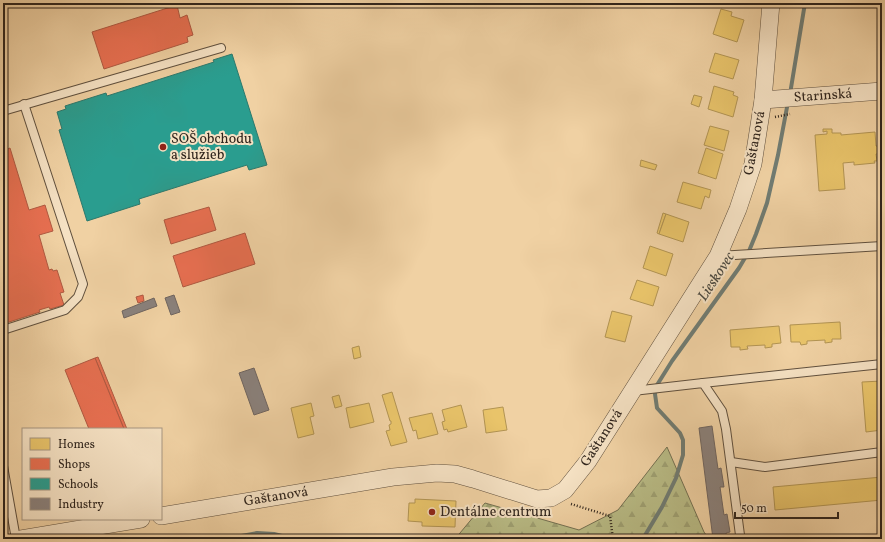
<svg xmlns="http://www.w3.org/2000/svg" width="885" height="542" font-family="Vollkorn,serif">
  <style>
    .forest { fill: url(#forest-firs); stroke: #747052 }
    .homes { fill: #e9c46a; stroke: #b29453 }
    .shops { fill: #e76f51; stroke: #b05941 }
    .schools { fill: #2a9d8f; stroke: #2c796d }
    .industry { fill: #8a817c; stroke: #6f6560 }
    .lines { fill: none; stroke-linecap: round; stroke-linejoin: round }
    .stream { stroke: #707c73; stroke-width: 4 }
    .lane-casing { stroke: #60503e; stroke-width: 10 }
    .street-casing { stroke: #60503e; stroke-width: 18 }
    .path { stroke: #30251d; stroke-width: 2.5; stroke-dasharray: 1 2; stroke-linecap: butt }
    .lane { stroke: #f5e1c3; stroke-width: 8 }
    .street { stroke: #f5e1c3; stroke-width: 17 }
    .poi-dot { fill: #8f2418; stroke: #f5e1c3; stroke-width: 1.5 }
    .labels { text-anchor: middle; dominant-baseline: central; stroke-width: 4; stroke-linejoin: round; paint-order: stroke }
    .street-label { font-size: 14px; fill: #30251d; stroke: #f5e1c3 }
    .poi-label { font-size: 14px; fill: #30251d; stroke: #f5e1c3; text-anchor: start }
    .water-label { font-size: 15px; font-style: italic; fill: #4b4941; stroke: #f5e1c3 }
  </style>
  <defs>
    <pattern id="forest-firs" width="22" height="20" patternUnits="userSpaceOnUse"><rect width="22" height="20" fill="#b9bc86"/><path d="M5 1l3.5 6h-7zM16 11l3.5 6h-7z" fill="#9fa173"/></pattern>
  </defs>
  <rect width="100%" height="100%" fill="#f0d1a3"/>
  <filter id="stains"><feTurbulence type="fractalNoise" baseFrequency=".005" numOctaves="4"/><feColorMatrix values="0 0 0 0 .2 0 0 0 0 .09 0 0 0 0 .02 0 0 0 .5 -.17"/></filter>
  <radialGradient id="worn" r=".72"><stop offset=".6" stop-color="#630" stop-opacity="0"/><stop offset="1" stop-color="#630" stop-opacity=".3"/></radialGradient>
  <polygon class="forest" points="667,447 704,532 709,539 455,539 485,503 579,530 618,510"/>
  <g class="homes">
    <polygon points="721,9 732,12 731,16 744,20 737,42 713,34"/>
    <polygon points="715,53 739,60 733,79 709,72"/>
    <polygon points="714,86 734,92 733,95 738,97 733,117 708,109"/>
    <polygon points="694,95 702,97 699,107 691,104"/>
    <polygon points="710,126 729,131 724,151 704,145"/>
    <polygon points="823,129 832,129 832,133 841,133 841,135 875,132 876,146 882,146 882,154 876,154 877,161 874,161 875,163 854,165 854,162 843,163 845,189 819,191 815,135 827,134 827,131 823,132"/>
    <polygon points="706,148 723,154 716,179 698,173"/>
    <polygon points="641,160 657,165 655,170 640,166"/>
    <polygon points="683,182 711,190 709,198 705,196 701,209 677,202"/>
    <polygon points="663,213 666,214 659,234 657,233"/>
    <polygon points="666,214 689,222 683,242 659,234"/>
    <polygon points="650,246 673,254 666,276 643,268"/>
    <polygon points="637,280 659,287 653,306 630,299"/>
    <polygon points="612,311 632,316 625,342 605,337"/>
    <polygon points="840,322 841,339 832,339 832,342 825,343 825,340 807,341 807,344 801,345 800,342 791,342 790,325"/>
    <polygon points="779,326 781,343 772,344 772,347 765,348 765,345 747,346 748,349 740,350 740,347 731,347 730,330"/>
    <polygon points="359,346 361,357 354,359 352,348"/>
    <polygon points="882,381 882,430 866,432 862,382"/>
    <polygon points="392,392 407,442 391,446 386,431 390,430 389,425 391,424 391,421 390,421 382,395"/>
    <polygon points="339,395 342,406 335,408 332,397"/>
    <polygon points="311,403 314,416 310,417 314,434 298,438 291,408"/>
    <polygon points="369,403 374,422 350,428 346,408"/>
    <polygon points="461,405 467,427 448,432 447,429 444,430 442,422 445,421 442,410"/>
    <polygon points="503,407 507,430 486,433 483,410"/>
    <polygon points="432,413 438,434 418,439 416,430 413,431 409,418"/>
    <polygon points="882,477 882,500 775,510 773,487"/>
    <polygon points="415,499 456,501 455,527 422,526 422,522 408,521 409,503 415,503"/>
  </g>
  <g class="shops">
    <polygon points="177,5 180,18 187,15 193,35 187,37 188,42 104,69 92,32"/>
    <polygon points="10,148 29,210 45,205 53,231 39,235 49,270 52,269 53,271 57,270 64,292 60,293 64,305 50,309 49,307 39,310 40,312 3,324 3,151"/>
    <polygon points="209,207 216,230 171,244 164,220"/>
    <polygon points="245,233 255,264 183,287 173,256"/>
    <polygon points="143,295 144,301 138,303 136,297"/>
    <polygon points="98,357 127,429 124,429 95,358"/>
    <polygon points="95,358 124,429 89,429 65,370"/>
    <polygon points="3,494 4,494 7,507 3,508"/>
  </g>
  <polygon class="schools" points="232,54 267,165 249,170 247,165 139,199 140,204 87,221 59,130 62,129 57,112 66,109 65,106 106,93 107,96 214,62 213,60"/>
  <g class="industry">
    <polygon points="174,295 180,312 171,315 165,298"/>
    <polygon points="154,298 157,306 124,318 122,311"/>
    <polygon points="254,368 269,410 254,415 239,373"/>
    <polygon points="712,426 718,469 721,468 724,487 720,487 724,515 727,514 730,532 726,533 727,539 713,539 699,428"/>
  </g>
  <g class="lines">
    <g class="stream">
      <polyline points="790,94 805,3"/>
      <polyline points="644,537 662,507 676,478 683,455 683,440 680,433 657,408 655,394 657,385 672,361 739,268 749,251 756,234 767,203 778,155 788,102"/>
      <polyline points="225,539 257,533 274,534 294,539"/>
      <path d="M 610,539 C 625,537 639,535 653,539"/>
    </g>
    <defs>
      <g id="lane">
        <polyline points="3,111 221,48"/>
        <polyline points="718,256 882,246"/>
        <polyline points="3,330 65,310 78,297 83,284 24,104"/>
        <polyline points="703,383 882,364"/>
        <polyline points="633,391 703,383 722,411 726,429 740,535"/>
        <polyline points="731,462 765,467 882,452"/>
        <polyline points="3,466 16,539"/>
      </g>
      <g id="street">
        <polyline points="763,100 882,91"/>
        <polyline points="161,516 393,477 437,473 455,474 473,479 537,499 551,498 565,490 588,461 718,256 738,209 753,164 763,100 771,3"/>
        <polyline points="21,539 141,519"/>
      </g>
    </defs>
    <use href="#lane" class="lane-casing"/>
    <use href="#street" class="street-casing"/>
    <g class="path">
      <polyline points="775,117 790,114"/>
      <polyline points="571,504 610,516 613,539"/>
    </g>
    <use href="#lane" class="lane"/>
    <use href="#street" class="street"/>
  </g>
  <g class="poi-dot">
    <circle cx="163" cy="147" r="4"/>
    <circle cx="432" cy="512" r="4"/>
  </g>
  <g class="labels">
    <g class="street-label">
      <text transform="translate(823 96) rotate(-4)">Starinská</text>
      <text transform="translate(755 143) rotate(-79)">Gaštanová</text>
      <text transform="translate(602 438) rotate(-57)">Gaštanová</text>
      <text transform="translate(276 497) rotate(-9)">Gaštanová</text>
    </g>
    <g class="poi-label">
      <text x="171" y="139">SOŠ obchodu<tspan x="171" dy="16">a služieb</tspan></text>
      <text x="440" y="512">Dentálne centrum</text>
    </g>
    <g class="water-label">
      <text transform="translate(717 277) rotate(-57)">Lieskovec</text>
    </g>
  </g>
  <rect width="885" height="542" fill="none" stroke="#f0d1a3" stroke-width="16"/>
  <rect x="4" y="4" width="877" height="534" fill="none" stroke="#30251d" stroke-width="2"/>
  <rect x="8" y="8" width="869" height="526" fill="none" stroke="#30251d"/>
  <rect x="22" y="428" width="140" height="92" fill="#f5e1c3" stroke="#a69681"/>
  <rect x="30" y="438" width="20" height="12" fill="#e9c46a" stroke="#a69681"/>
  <text x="58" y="448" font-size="12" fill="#30251d">Homes</text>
  <rect x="30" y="458" width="20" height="12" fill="#e76f51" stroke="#a69681"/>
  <text x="58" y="468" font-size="12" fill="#30251d">Shops</text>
  <rect x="30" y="478" width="20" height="12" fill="#2a9d8f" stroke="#a69681"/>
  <text x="58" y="488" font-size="12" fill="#30251d">Schools</text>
  <rect x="30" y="498" width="20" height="12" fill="#8a817c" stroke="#a69681"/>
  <text x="58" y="508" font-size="12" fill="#30251d">Industry</text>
  <path d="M735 512v6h103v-6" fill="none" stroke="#30251d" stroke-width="2"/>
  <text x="741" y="512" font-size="12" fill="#30251d" stroke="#f5e1c3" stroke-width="3" paint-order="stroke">50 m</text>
  <rect width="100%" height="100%" filter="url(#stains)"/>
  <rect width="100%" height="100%" fill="url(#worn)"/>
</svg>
